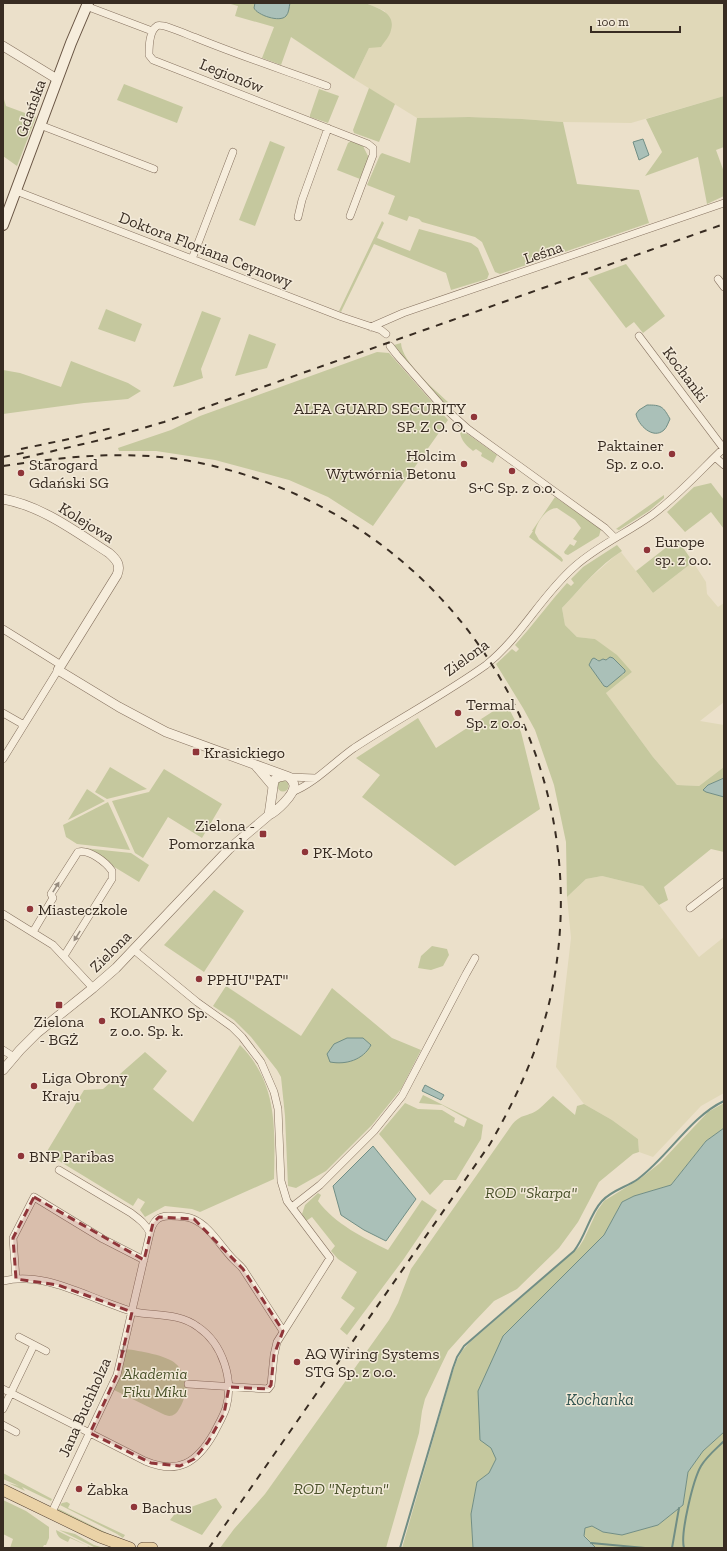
<svg xmlns="http://www.w3.org/2000/svg" width="727" height="1551" font-family="'Zilla Slab',serif">
  <style>
    .farmland { fill: #e0d8b8 }
    .green { fill: #c5c89e; fill-rule: evenodd }
    .water { fill: #aac0b8; stroke: #718e85 }
    .lines { fill: none; stroke-linecap: round; stroke-linejoin: round }
    .stream { stroke: #718e85; stroke-width: 2 }
    .minor-casing { stroke: #867260; stroke-width: 8 }
    .tertiary-casing { stroke: #867260; stroke-width: 10 }
    .secondary-casing { stroke: #685443; stroke-width: 12 }
    .primary-casing { stroke: #544133; stroke-width: 12 }
    .minor { stroke: #f6eddc; stroke-width: 7 }
    .tertiary { stroke: #f6eddc; stroke-width: 9 }
    .secondary { stroke: #f6eddc; stroke-width: 10 }
    .primary { stroke: #ead2a6; stroke-width: 11 }
    .rail { stroke: #382c22; stroke-width: 2; stroke-dasharray: 7 7; stroke-linecap: butt }
    .oneway { fill: #978c7f }
    .marked { fill: #8f3539; fill-opacity: 0.2; stroke: #8f3539; stroke-width: 3; stroke-dasharray: 8 5; stroke-linejoin: round }
    .poi-dot { fill: #8f3539; stroke: #f3ead9; stroke-width: 1.5 }
    .labels { text-anchor: middle; stroke-width: 3; stroke-linejoin: round; paint-order: stroke }
    .street-label { font-size: 16px; fill: #382c22; stroke: #f3ead9 }
    .poi-label { font-size: 16px; fill: #382c22; stroke: #f3ead9; text-anchor: start }
    .park-label { font-size: 16px; font-style: italic; fill: #4a522a; stroke: #f3ead9 }
    .water-label { font-size: 17px; font-style: italic; fill: #335652; stroke: #f3ead9 }
  </style>
  <rect width="100%" height="100%" fill="#ebe0ca"/>
  <!-- farmland -->
  <path class="farmland" d="M365,3H724V96L631,123L563,122L522,119L469,117L417,118L354,79L369,48L385,11Z
    M621,552L653,593L693,562L706,582L707,594L718,607L724,603V702L700,721L724,725V767L699,786L677,785L653,757L606,693L632,672L595,639L577,637L565,625L562,608L589,579L616,555Z
    M602,876L643,886L659,905L699,957L724,937V1093L701,1106L653,1157L639,1152L638,1139L612,1120L584,1104L556,1067L571,938L567,897L586,879Z"/>
  <!-- green -->
  <path class="green" d="M227,3H365C378,8 396,13 391,30C390,36 384,42 381,47L369,48L354,79L291,37L281,65L262,58L274,27L235,16L238,6Z
    M124,84L183,107L177,123L117,100Z
    M369,88L395,104L379,142L354,133L353,130Z
    M319,89L339,96L328,123L310,117V115Z
    M3,96L6,106L36,117L17,166L3,156Z
    M724,96V147L716,150L724,172V196L707,204L698,157L645,176L662,152L646,119Z
    M469,117L522,119L563,122L577,184L639,190L649,223L500,274L495,272L482,242L475,237L422,222L419,219L409,216L407,221L388,214L395,196L367,185L380,155L382,153L410,163L417,118Z
    M270,141L285,147L255,226L239,220Z
    M351,141L363,146L369,158L360,179L337,170L348,143Z
    M382,221L384,223L377,238L410,251L419,229L471,243L478,248L489,274L487,279L451,290L446,273L374,244L341,312L339,311Z
    M626,264L665,316L643,333L634,322L626,328L588,278Z
    M106,309L142,324L135,342L98,329Z
    M202,311L221,318L201,369L203,378L182,385L173,387Z
    M249,334L276,344L267,368L235,376Z
    M401,343C402,362 434,389 448,402L445,405L396,350L394,345Z
    M377,352L389,353L448,420L373,526L328,497L289,480L215,460L156,451H119L118,448L171,430L200,416Z
    M71,361L128,383L141,391L128,399L84,403L3,414V370L20,373L61,387Z
    M460,432H464L469,435L497,455L493,463L481,456L482,453L476,449L473,451C467,446 461,441 460,432Z
    M711,483L724,500V529L711,512L685,532L667,512L694,487Z
    M664,495V498L649,511L619,530L616,529Z
    M555,497L601,529L599,536L568,555L565,554L564,552L570,544L574,546L577,541L573,539L581,528L575,520L557,508C546,508 536,523 535,533L539,540L561,557L563,560L562,562L529,537L533,531H532Z
    M677,539L693,562L653,593L636,571Z
    M617,545L622,551C599,565 581,588 562,608L565,625L577,637L595,639L617,655L632,672L606,693L653,757L677,785L699,786L724,767V778L708,785L706,792L724,797V852L711,849L664,887L668,900L659,905L643,886L602,876L586,879L567,897L566,842L554,785L535,730L523,708L496,664L512,649L516,652L519,649L515,645C533,625 549,603 567,583L571,586L574,583L571,579L583,567ZM608,658L624,674L618,677L607,687L604,686L589,665L597,659L599,661L602,660H606Z
    M506,703L521,732L540,809L455,866L362,797L380,775L356,758L418,718L436,748Z
    M110,767L147,789L107,799L95,792Z
    M164,769L222,804L202,838L168,817L143,858L135,853L112,801L149,792Z
    M277.5 786a5.5 5.5 0 1 1 11 0a5.5 5.5 0 1 1-11 0Z
    M87,789L105,801L68,820Z
    M108,802L130,850L77,844L66,837L63,825Z
    M83,848L131,853L149,865L139,882Z
    M214,890L244,911L204,972L164,945Z
    M432,946L447,949L449,955L443,966L431,970L418,968L421,956Z
    M226,986L301,1036L332,988L392,1038L421,1050L401,1089L372,1125L326,1171L296,1188L288,1186L285,1116L281,1077L277,1070L251,1037L234,1020L213,1006Z
    M240,1045C278,1083 275,1129 274,1179L200,1212L192,1209L165,1206L145,1217L140,1210L145,1202L138,1198L133,1206L46,1153L84,1090L103,1089L145,1052L167,1071L153,1089L193,1122Z
    M423,1095L483,1125L481,1139L456,1180H444L430,1195L379,1134L405,1103L418,1109L442,1110L455,1118L454,1122L464,1127L467,1119L442,1105L419,1103Z
    M553,1096L575,1115L577,1106L584,1104L612,1120L638,1139L639,1152L633,1154L599,1182L578,1222L559,1248L517,1289L494,1301L474,1322L448,1351L425,1399L422,1411L419,1433L386,1548H220L234,1529L265,1494L389,1320L398,1303L411,1269L511,1126C522,1112 527,1118 539,1109C544,1105 548,1100 553,1096Z
    M724,1103V1128L706,1141L671,1185L634,1196L622,1202L604,1235L503,1336L491,1448L496,1459L489,1473L477,1482L471,1514L473,1548H402L451,1377L457,1360L462,1351L469,1343L579,1247L584,1239L597,1211L604,1201L641,1178L660,1163L708,1112Z
    M318,1193L321,1195L318,1201C335,1224 364,1238 388,1250L422,1200L437,1210L403,1260L347,1335L340,1329L355,1308L341,1298L357,1272L338,1259L331,1251L335,1246L312,1217L306,1221L302,1214L305,1205Z
    M126,1349C139,1351 167,1355 176,1364C181,1368 186,1380 187,1386C187,1393 180,1411 175,1414C171,1417 167,1416 163,1414L114,1390L121,1372Z
    M724,1432V1548H596L584,1535L585,1528L592,1526L603,1532L622,1535L658,1525L683,1505L688,1472L703,1451Z
    M3,1473L52,1499L51,1501L22,1487L25,1491L8,1483L19,1486L3,1479Z
    M216,1498L222,1507L202,1535L170,1520L181,1506L191,1507Z
    M3,1500L26,1511L49,1527V1538L46,1545H44L43,1547L45,1548H10L13,1539L3,1534Z
    M67,1502L70,1504L68,1508L125,1535L123,1538L117,1534L60,1505L62,1503Z
    M57,1508L115,1537L122,1542L107,1534L106,1535L85,1524L83,1522V1523L60,1512Z
    M56,1530L92,1548H87L88,1546L70,1538L68,1542C62,1539 57,1538 56,1530Z
    M59,1530L75,1534L94,1545L104,1548H96Z"/>
  <!-- water -->
  <path class="water" d="M255,3H290C289,7 289,13 286,16C280,23 257,15 254,8Z
    M643,139L649,155L639,160L633,142Z
    M647,405C661,405 663,406 670,419C668,423 667,427 664,430C653,440 638,425 636,414L639,410Z
    M610,657L613,658L625,670V672L607,687L604,686L589,665L592,659L594,658L599,661L603,659L606,660Z
    M724,778V797L706,792L703,790L708,785Z
    M347,1038H363L371,1045C363,1060 346,1065 330,1062L327,1054L334,1044Z
    M425,1085L444,1095L441,1100L422,1091Z
    M724,1128V1432L703,1451L688,1472L683,1505L658,1525L622,1535L603,1532L592,1526L585,1528L584,1536L596,1548H473L471,1514L477,1482L489,1473L496,1459L491,1448L480,1440L478,1391L503,1336L604,1235L622,1202L634,1196L671,1185L706,1141Z
    M373,1146L416,1199L386,1241L364,1230L341,1215L333,1186Z"/>
  <g class="lines">
    <!-- stream -->
    <path class="stream" d="M591,1543L645,1548
      M400,1548L453,1368L457,1357L464,1346L574,1251C586,1236 589,1215 602,1201C612,1190 627,1187 638,1179C669,1156 690,1117 724,1101
      M672,1548L679,1508
      M684,1548C680,1534 693,1480 701,1466C707,1456 716,1449 724,1441"/>
    <defs>
      <path id="minor" d="M86,6L152,31
        M327,86C283,70 238,55 194,37C188,35 162,23 157,26C149,31 149,47 149,55L153,60L368,144L373,148V155L350,216
        M40,125L154,169
        M16,191L342,317L381,330L386,334
        M298,217L302,200L328,128
        M192,259L233,152
        M718,279L724,287
        M371,327L403,313L724,203
        M639,336L724,449
        M390,346L397,355L440,404L468,429L605,528L615,538
        M715,457L724,465
        M3,629L61,665
        M3,713L24,725
        M3,759L58,670
        M289,777L315,778
        M292,792C314,784 334,762 354,748C398,719 444,695 486,665C521,637 541,596 574,567C597,546 627,533 652,515C678,496 701,470 724,448
        M690,908L724,882
        M3,914L53,945L93,988
        M33,932L53,898L51,894L78,852C89,849 106,862 112,871V879L64,956
        M134,950L197,1002L232,1027L242,1037L261,1062L274,1092L278,1109L281,1181L287,1201L330,1258L277,1342L274,1355L271,1385L268,1389L188,1384
        M3,1050L14,1057
        M59,1170L131,1213C139,1219 146,1224 150,1233
        M292,1207L320,1185L374,1131L402,1096L466,974L475,958
        M16,1279L13,1238L34,1197L103,1239L144,1260
        M3,1281C39,1272 75,1291 108,1303C117,1306 125,1310 134,1312C156,1316 179,1313 198,1327C223,1344 234,1380 226,1408C223,1417 218,1425 214,1433C197,1463 178,1475 145,1461L3,1389
        M19,1337L46,1351
        M3,1409L34,1345
        M3,1425L16,1432
        M51,1514L117,1375L150,1233C153,1221 158,1215 171,1216C178,1216 186,1216 193,1219C210,1226 221,1247 234,1260C237,1263 240,1265 243,1269L283,1331"/>
      <path id="tertiary" d="M3,46L57,79
        M3,499C42,506 76,532 109,553C117,560 121,565 117,575L58,670L119,707L166,732L289,777C292,780 294,782 294,786C294,795 277,811 269,815L229,849L116,968L93,988L37,1033L20,1050L3,1070
        M256,766L273,786
        M269,815L274,780L279,777L284,776"/>
      <path id="secondary" d="M3,225L71,43L88,3"/>
      <path id="primary" d="M3,1490L100,1537L130,1548
        M143,1548H152"/>
    </defs>
    <!-- minor casing -->
    <use href="#minor" class="minor-casing"/>
    <!-- tertiary casing -->
    <use href="#tertiary" class="tertiary-casing"/>
    <!-- secondary casing -->
    <use href="#secondary" class="secondary-casing"/>
    <!-- primary casing -->
    <use href="#primary" class="primary-casing"/>
    <!-- minor -->
    <use href="#minor" class="minor"/>
    <!-- tertiary -->
    <use href="#tertiary" class="tertiary"/>
    <!-- secondary -->
    <use href="#secondary" class="secondary"/>
    <!-- primary -->
    <use href="#primary" class="primary"/>
    <!-- rail -->
    <path class="rail" d="M21,449L69,439L112,428
      M3,457L28,452
      M23,458L109,438L164,422L724,224
      M3,466C71,456 132,449 200,463C444,514 603,750 551,995C539,1049 517,1097 490,1144L209,1548"/>
  </g>
  <!-- one-way arrows -->
  <defs><path id="oneway-solid" d="M-6-.8H1V-3.2L6.5 0L1 3.2V.8H-6Z"/></defs>
  <g class="oneway">
    <use href="#oneway-solid" transform="translate(56 887) rotate(-58)"/>
    <use href="#oneway-solid" transform="translate(77 936) rotate(122)"/>
    <use href="#oneway-solid" transform="translate(123 1349) rotate(103)"/>
  </g>
  <!-- marked area -->
  <path class="marked" d="M34,1197L144,1260L153,1223L159,1217L194,1219L243,1269L283,1331L274,1355L271,1385L268,1389L229,1387L224,1414L208,1442L194,1459L180,1466L151,1463L90,1433L117,1375L132,1312L58,1285L16,1279L13,1238Z"/>
  <!-- markers -->
  <g class="poi-dot">
    <circle cx="474" cy="417" r="4"/>
    <circle cx="672" cy="454" r="4"/>
    <circle cx="464" cy="464" r="4"/>
    <circle cx="512" cy="471" r="4"/>
    <circle cx="21" cy="473" r="4"/>
    <circle cx="647" cy="550" r="4"/>
    <circle cx="458" cy="713" r="4"/>
    <rect x="192" y="748" width="8" height="8" rx="2"/>
    <rect x="259" y="830" width="8" height="8" rx="2"/>
    <circle cx="305" cy="852" r="4"/>
    <circle cx="30" cy="909" r="4"/>
    <circle cx="199" cy="979" r="4"/>
    <rect x="55" y="1001" width="8" height="8" rx="2"/>
    <circle cx="102" cy="1021" r="4"/>
    <circle cx="34" cy="1086" r="4"/>
    <circle cx="21" cy="1156" r="4"/>
    <circle cx="297" cy="1362" r="4"/>
    <circle cx="79" cy="1489" r="4"/>
    <circle cx="134" cy="1507" r="4"/>
  </g>
  <g class="labels">
    <!-- street labels -->
    <g class="street-label">
      <text transform="translate(232 75) rotate(22)" y="6">Legionów</text>
      <text transform="translate(30 108) rotate(-70)" y="6">Gdańska</text>
      <text transform="translate(206 249) rotate(21)" y="6">Doktora Floriana Ceynowy</text>
      <text transform="translate(543 252) rotate(-19)" y="6">Leśna</text>
      <text transform="translate(686 374) rotate(53)" y="6">Kochanki</text>
      <text transform="translate(87 522) rotate(32)" y="6">Kolejowa</text>
      <text transform="translate(466 657) rotate(-36)" y="6">Zielona</text>
      <text transform="translate(110 951) rotate(-45)" y="6">Zielona</text>
      <text transform="translate(84 1407) rotate(-66)" y="6">Jana Buchholza</text>
    </g>
    <!-- poi labels -->
    <g class="poi-label">
      <text x="466" y="414" text-anchor="end">ALFA GUARD SECURITY<tspan x="466" dy="18">SP. Z O. O.</tspan></text>
      <text x="664" y="451" text-anchor="end">Paktainer<tspan x="664" dy="18">Sp. z o.o.</tspan></text>
      <text x="456" y="461" text-anchor="end">Holcim<tspan x="456" dy="18">Wytwórnia Betonu</tspan></text>
      <text x="29" y="470">Starogard<tspan x="29" dy="18">Gdański SG</tspan></text>
      <text x="512" y="493" text-anchor="middle">S+C Sp. z o.o.</text>
      <text x="655" y="547">Europe<tspan x="655" dy="18">sp. z o.o.</tspan></text>
      <text x="466" y="710">Termal<tspan x="466" dy="18">Sp. z o.o.</tspan></text>
      <text x="204" y="758">Krasickiego</text>
      <text x="255" y="831" text-anchor="end">Zielona -<tspan x="255" dy="18">Pomorzanka</tspan></text>
      <text x="313" y="858">PK-Moto</text>
      <text x="38" y="915">Miasteczkole</text>
      <text x="207" y="985">PPHU"PAT"</text>
      <text x="110" y="1018">KOLANKO Sp.<tspan x="110" dy="18">z o.o. Sp. k.</tspan></text>
      <text x="59" y="1027" text-anchor="middle">Zielona<tspan x="59" dy="18">- BGŻ</tspan></text>
      <text x="42" y="1083">Liga Obrony<tspan x="42" dy="18">Kraju</tspan></text>
      <text x="29" y="1162">BNP Paribas</text>
      <text x="305" y="1359">AQ Wiring Systems<tspan x="305" dy="18">STG Sp. z o.o.</tspan></text>
      <text x="87" y="1495">Żabka</text>
      <text x="142" y="1513">Bachus</text>
    </g>
    <!-- park labels -->
    <g class="park-label">
      <text x="531" y="1198">ROD "Skarpa"</text>
      <text x="155" y="1379">Akademia<tspan x="155" dy="18">Fiku Miku</tspan></text>
      <text x="341" y="1494">ROD "Neptun"</text>
    </g>
    <!-- water labels -->
    <g class="water-label">
      <text x="600" y="1405">Kochanka</text>
    </g>
  </g>
  <!-- border -->
  <rect width="727" height="1551" fill="none" stroke="#382c22" stroke-width="8"/>
  <!-- scale -->
  <path d="M591 26v6h89v-6" fill="none" stroke="#382c22" stroke-width="2"/>
  <text x="597" y="26" font-size="12" fill="#382c22" stroke="#f3ead9" stroke-width="3" paint-order="stroke">100 m</text>
</svg>
